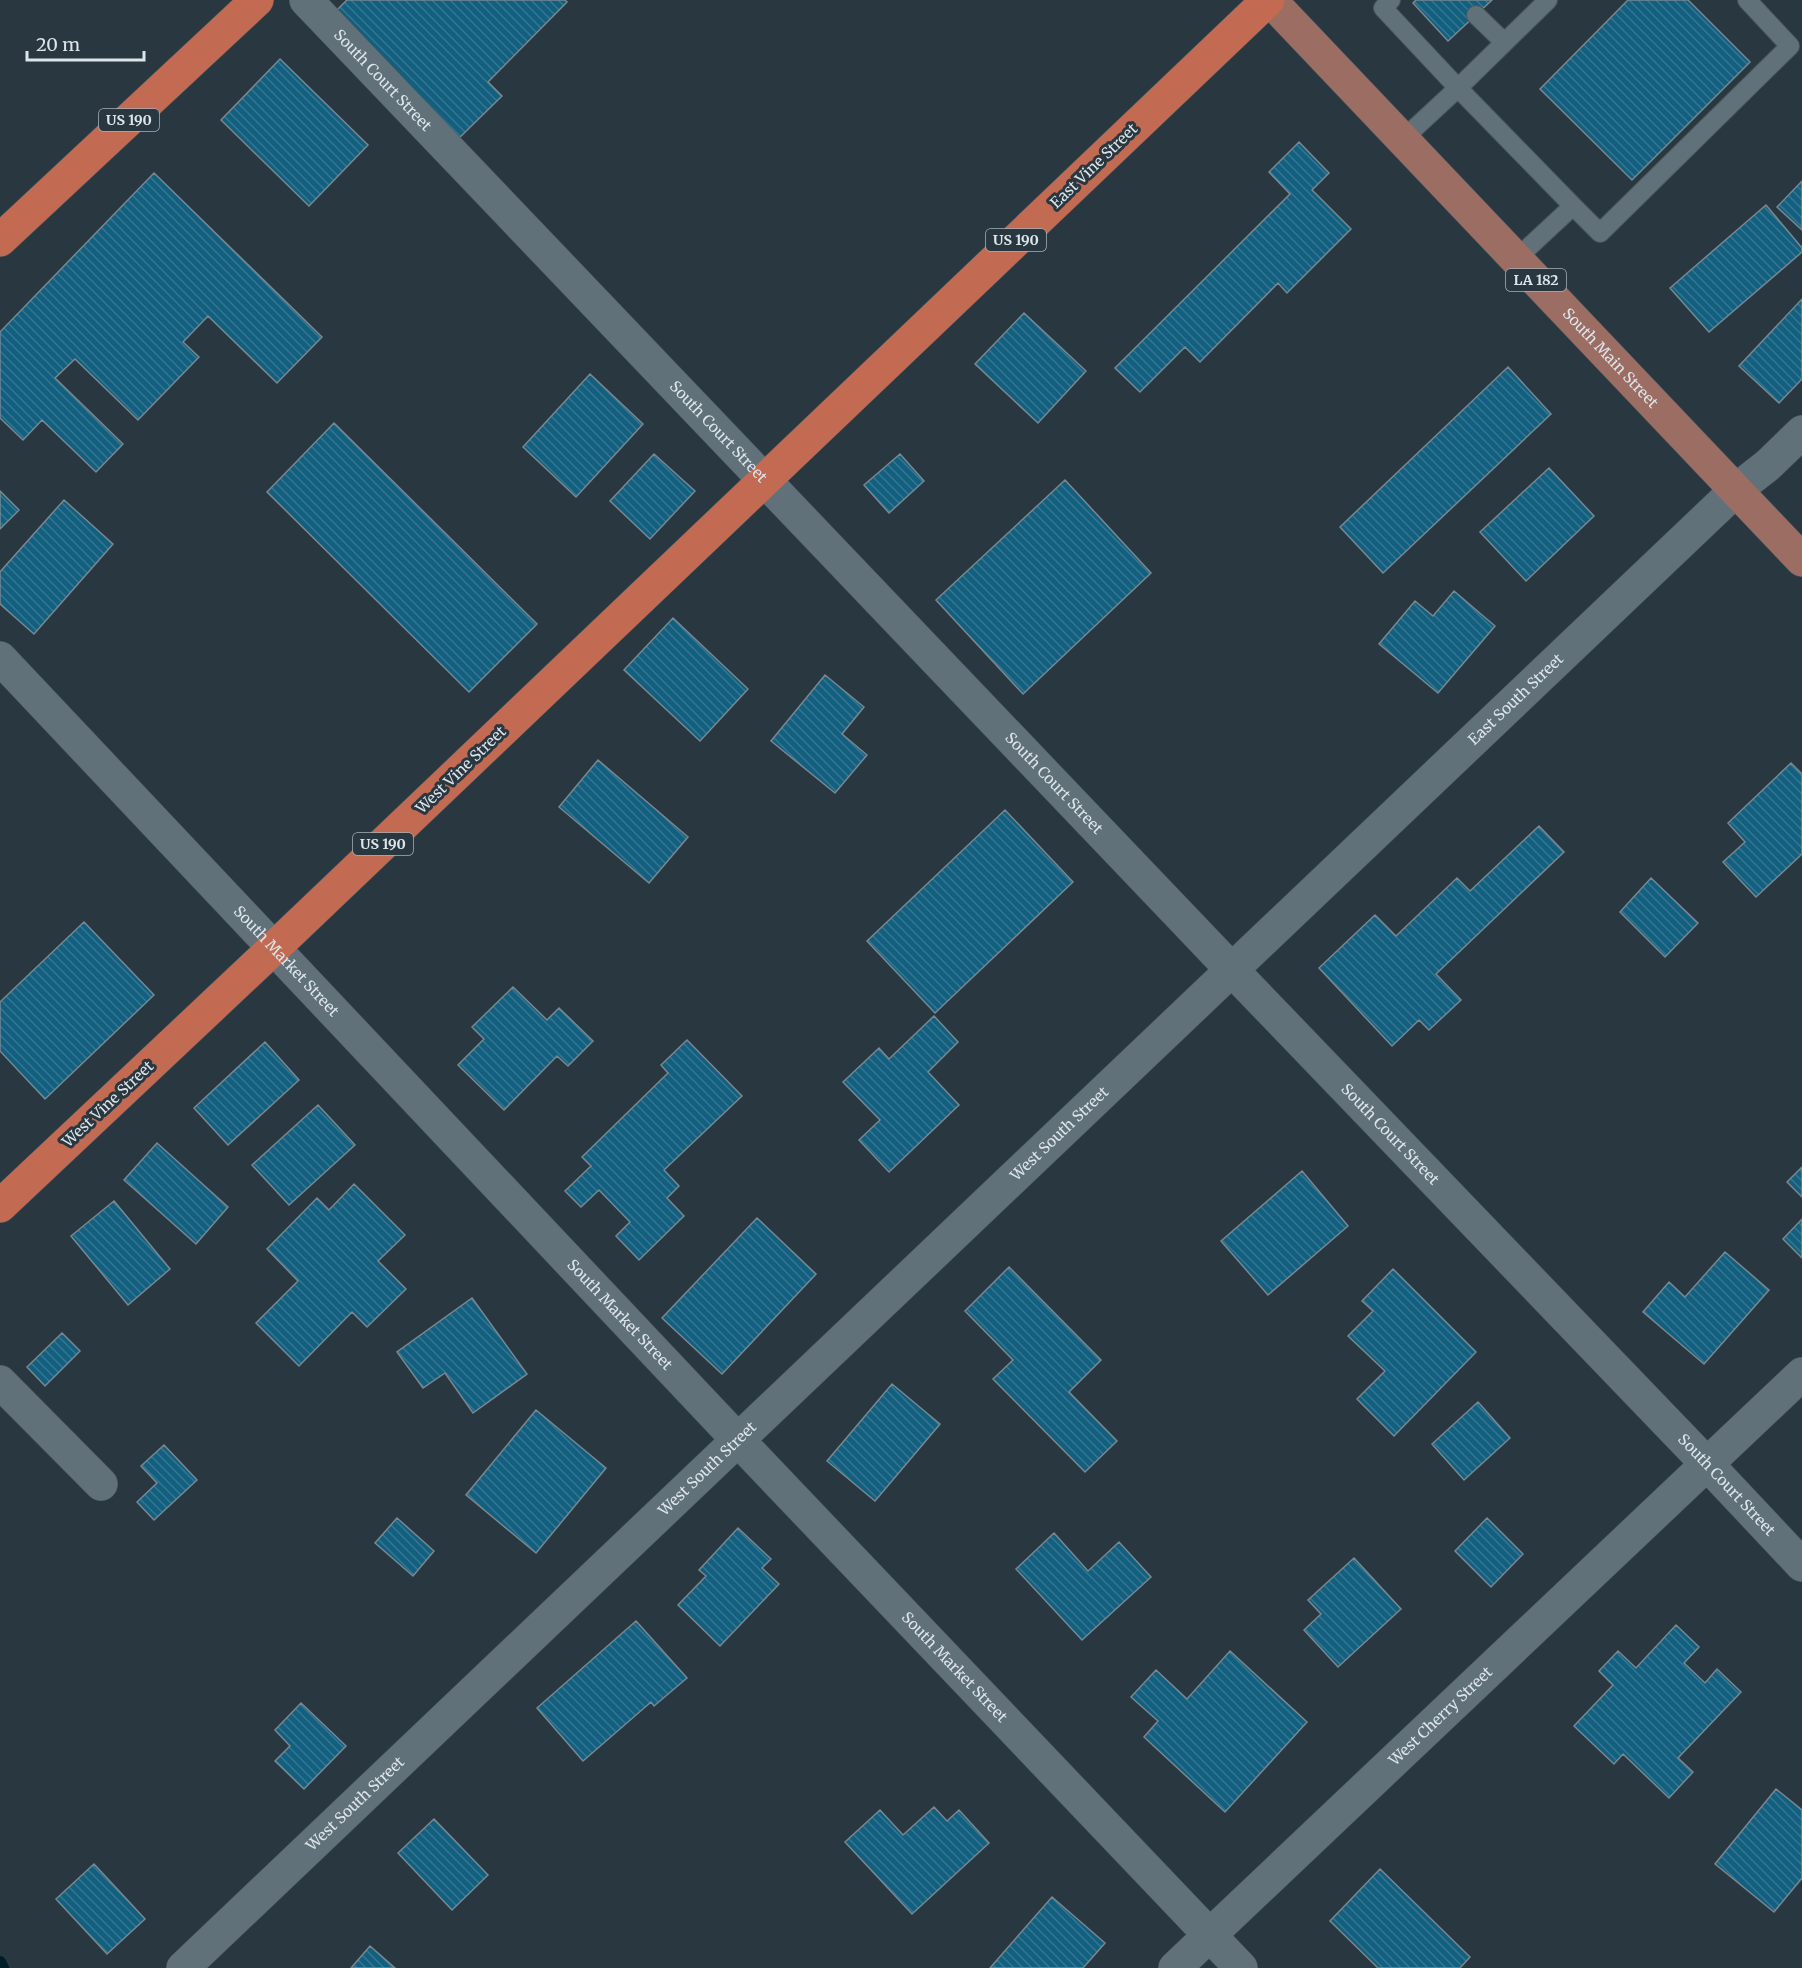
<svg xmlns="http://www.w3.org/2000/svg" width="1802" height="1968" font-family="Merriweather,serif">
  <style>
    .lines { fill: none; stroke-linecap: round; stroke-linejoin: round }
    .stream { stroke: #001d2a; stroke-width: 12 }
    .building { fill: url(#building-back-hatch); stroke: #788891; stroke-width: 1.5 }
    .lane-casing { stroke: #4a565d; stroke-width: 20 }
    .street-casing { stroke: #4a565d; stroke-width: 34 }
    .primary-casing { stroke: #4a565d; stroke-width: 34 }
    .highway-casing { stroke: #4a565d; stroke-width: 34 }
    .lane { stroke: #61717a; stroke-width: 18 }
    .street { stroke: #61717a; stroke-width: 33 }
    .primary { stroke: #9c6d62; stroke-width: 33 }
    .highway { stroke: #c36b52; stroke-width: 33 }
    .labels { text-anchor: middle; stroke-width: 6; stroke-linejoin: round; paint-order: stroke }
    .shield { fill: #293840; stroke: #a6b1b7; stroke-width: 1.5 }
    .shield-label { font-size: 14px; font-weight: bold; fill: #dce5ea }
    .street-label { font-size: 15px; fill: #dce5ea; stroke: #293840 }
  </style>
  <defs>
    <pattern id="building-back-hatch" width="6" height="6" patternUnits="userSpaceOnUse" patternTransform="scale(1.5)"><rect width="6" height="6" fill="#135f7f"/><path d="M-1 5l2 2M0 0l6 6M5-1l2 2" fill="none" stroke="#357691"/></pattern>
  </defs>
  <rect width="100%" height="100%" fill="#293840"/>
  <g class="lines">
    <!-- stream -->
    <path class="stream" d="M0,1962L3,1968"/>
  </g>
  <!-- building -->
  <path class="building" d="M347,0H565L567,2L488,82L502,96L455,142L329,18Z
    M1416,0H1492L1448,41L1413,3Z
    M1628,0H1688L1750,62L1632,180L1540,89Z
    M280,59L368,145L309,206L221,120Z
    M1299,142L1329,173L1312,190L1351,229L1287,293L1278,283L1200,362L1185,347L1140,392L1115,368L1290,194L1269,172Z
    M154,173L322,337L277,383L208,316L183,342L199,357L138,420L75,359L55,378L123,444L96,472L42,420L23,440L0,418V332Z
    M1802,181V230L1777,207Z
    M1766,205L1802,248V252L1709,332L1670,288Z
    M1802,299V379L1779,403L1739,366Z
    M1024,313L1086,371L1038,423L975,364Z
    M1508,367L1551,414L1383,573L1340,527Z
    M590,374L643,424L576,497L523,447Z
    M334,423L537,624L469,692L267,492Z
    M654,454L695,491L650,539L610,501Z
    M900,454L924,481L889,513L864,485Z
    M1549,468L1594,516L1526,581L1480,532Z
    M1065,480L1151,573L1023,694L936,600Z
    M0,491L19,510L0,529Z
    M64,500L113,544L34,634L0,604V572Z
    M1454,591L1495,626L1438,693L1379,644L1415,601L1433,616Z
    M673,618L748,689L700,741L624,670Z
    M825,675L864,707L842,734L867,755L835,793L771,741Z
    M598,760L688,837L649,883L559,807Z
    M1791,763L1802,774V854L1756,897L1723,862L1745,842L1728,823Z
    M1005,810L1073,882L935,1013L867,941Z
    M1539,826L1564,852L1436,974L1461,1000L1429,1030L1419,1020L1392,1046L1319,968L1375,915L1396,936L1457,878L1470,891Z
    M1651,878L1698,923L1665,957L1620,912Z
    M84,922L154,995L45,1099L0,1051V1002Z
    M513,987L547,1020L559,1008L593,1041L568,1066L557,1056L504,1110L458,1065L484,1039L472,1027Z
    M934,1016L958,1042L928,1072L959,1105L889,1172L859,1140L880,1120L843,1082L879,1048L889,1059Z
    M687,1040L742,1096L664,1170L679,1186L667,1198L684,1216L639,1260L616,1236L630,1222L599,1190L581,1207L565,1191L591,1166L582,1157L668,1073L661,1065Z
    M265,1042L299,1080L228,1145L194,1108Z
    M318,1105L355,1145L289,1205L252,1165Z
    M157,1143L228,1207L196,1244L124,1180Z
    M1802,1167V1197L1787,1182Z
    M1302,1171L1348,1226L1268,1295L1221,1241Z
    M354,1184L405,1235L378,1261L406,1289L367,1327L352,1312L299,1366L256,1323L298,1281L267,1249L317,1198L329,1210Z
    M114,1201L170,1269L128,1305L71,1236Z
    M757,1218L816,1274L722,1374L662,1318Z
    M1802,1219V1258L1783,1239Z
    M1725,1252L1769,1290L1704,1364L1643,1312L1669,1282L1685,1297Z
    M1009,1267L1101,1360L1069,1392L1117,1441L1085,1472L993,1379L1013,1360L965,1311Z
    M1393,1269L1476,1352L1394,1436L1357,1399L1385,1371L1348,1336L1373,1311L1362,1301Z
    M472,1298L527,1374L473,1413L445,1373L423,1388L397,1352Z
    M62,1333L80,1351L45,1386L27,1367Z
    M892,1384L940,1424L875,1501L827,1461Z
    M1478,1402L1510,1438L1464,1480L1432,1444Z
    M536,1410L606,1468L536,1553L466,1495Z
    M164,1445L197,1480L154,1520L137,1502L157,1483L141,1466Z
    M397,1518L434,1551L413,1576L375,1543Z
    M1487,1518L1523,1554L1491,1587L1455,1551Z
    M738,1528L771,1559L762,1568L779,1584L720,1646L678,1605L706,1576L699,1570Z
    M1054,1533L1088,1571L1119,1542L1151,1577L1082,1640L1016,1569Z
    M1354,1558L1401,1609L1338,1667L1304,1630L1321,1614L1308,1600Z
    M636,1621L687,1678L654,1706L651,1702L583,1761L537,1708Z
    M1676,1625L1699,1647L1684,1663L1705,1683L1717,1669L1741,1692L1678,1758L1693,1772L1669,1798L1623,1754L1614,1764L1574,1726L1613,1685L1599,1671L1618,1651L1636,1668Z
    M1230,1651L1307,1722L1225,1812L1144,1737L1158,1721L1131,1697L1156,1670L1187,1699Z
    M301,1703L346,1746L304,1789L275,1761L290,1746L275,1730Z
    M1776,1789L1802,1810V1878L1774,1912L1715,1864Z
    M934,1807L947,1821L959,1810L989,1843L912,1914L845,1842L880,1810L903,1835Z
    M434,1819L488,1875L452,1910L398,1853Z
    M94,1864L145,1919L107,1954L56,1899Z
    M1380,1869L1470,1957L1460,1968H1378L1330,1921Z
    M1052,1897L1105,1943L1083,1968H990Z
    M370,1946L395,1968H351Z"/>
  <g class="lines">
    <defs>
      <path id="lane" d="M1391,0L1383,8L1458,88L1548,0
        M1476,15L1504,42
        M1403,139L1458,88L1573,206L1516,259
        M1573,206L1600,233L1790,46L1747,0"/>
      <g id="street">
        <path id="s1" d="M306,0L1233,971L1707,1464L1802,1565"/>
        <path id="s2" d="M0,658L737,1439L1241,1968"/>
        <path d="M0,1382L101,1484"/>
        <path id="s3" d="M183,1968L1736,490L1768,465L1802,432"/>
        <path id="s4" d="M1175,1968L1802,1374"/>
      </g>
      <g id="primary">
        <path id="s5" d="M1270,0L1802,560"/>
      </g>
      <path id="highway" d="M0,240L257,0
        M0,1206L274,948L1268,0"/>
    </defs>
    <!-- lane casing -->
    <use href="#lane" class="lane-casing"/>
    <!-- street casing -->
    <use href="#street" class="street-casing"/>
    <!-- primary casing -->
    <use href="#primary" class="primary-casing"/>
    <!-- highway casing -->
    <use href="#highway" class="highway-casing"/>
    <!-- lane -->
    <use href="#lane" class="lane"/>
    <!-- street -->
    <use href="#street" class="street"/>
    <!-- primary -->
    <use href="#primary" class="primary"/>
    <!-- highway -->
    <use href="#highway" class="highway"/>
  </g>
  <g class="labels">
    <!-- shield labels -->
    <g class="shield">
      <rect x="99" y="109" width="60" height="22" rx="4.5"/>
      <rect x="986" y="229" width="60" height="22" rx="4.5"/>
      <rect x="1506" y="269" width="60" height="22" rx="4.5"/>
      <rect x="353" y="833" width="60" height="22" rx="4.5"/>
    </g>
    <g class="shield-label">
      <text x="129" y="125">US 190</text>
      <text x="1016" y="245">US 190</text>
      <text x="1536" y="285">LA 182</text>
      <text x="383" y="849">US 190</text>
    </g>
    <!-- street labels -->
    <g class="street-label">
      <text dy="5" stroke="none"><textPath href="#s1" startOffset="111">South Court Street</textPath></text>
      <text transform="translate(1094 166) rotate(-44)" y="5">East Vine Street</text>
      <text dy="5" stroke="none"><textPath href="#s5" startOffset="494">South Main Street</textPath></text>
      <text dy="5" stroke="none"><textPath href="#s1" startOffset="597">South Court Street</textPath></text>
      <text dy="5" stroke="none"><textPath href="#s3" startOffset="1840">East South Street</textPath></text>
      <text transform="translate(461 770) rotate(-44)" y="5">West Vine Street</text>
      <text dy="5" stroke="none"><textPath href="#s1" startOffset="1083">South Court Street</textPath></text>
      <text dy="5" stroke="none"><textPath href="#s2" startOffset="417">South Market Street</textPath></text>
      <text transform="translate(108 1104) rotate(-43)" y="5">West Vine Street</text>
      <text dy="5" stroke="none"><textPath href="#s3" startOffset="1210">West South Street</textPath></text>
      <text dy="5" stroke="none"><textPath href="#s1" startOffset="1569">South Court Street</textPath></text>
      <text dy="5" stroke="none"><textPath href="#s2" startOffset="903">South Market Street</textPath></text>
      <text dy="5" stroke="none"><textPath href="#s3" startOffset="724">West South Street</textPath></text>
      <text dy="5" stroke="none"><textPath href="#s1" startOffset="2055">South Court Street</textPath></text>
      <text dy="5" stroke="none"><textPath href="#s2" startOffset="1389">South Market Street</textPath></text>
      <text dy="5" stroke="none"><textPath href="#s4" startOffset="366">West Cherry Street</textPath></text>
      <text dy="5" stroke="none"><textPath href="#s3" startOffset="238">West South Street</textPath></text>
    </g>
  </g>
  <!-- scale -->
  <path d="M27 51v9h117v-9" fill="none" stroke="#dce5ea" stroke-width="3"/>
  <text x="36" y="51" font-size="18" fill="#dce5ea" stroke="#293840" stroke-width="4.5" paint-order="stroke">20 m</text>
</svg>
